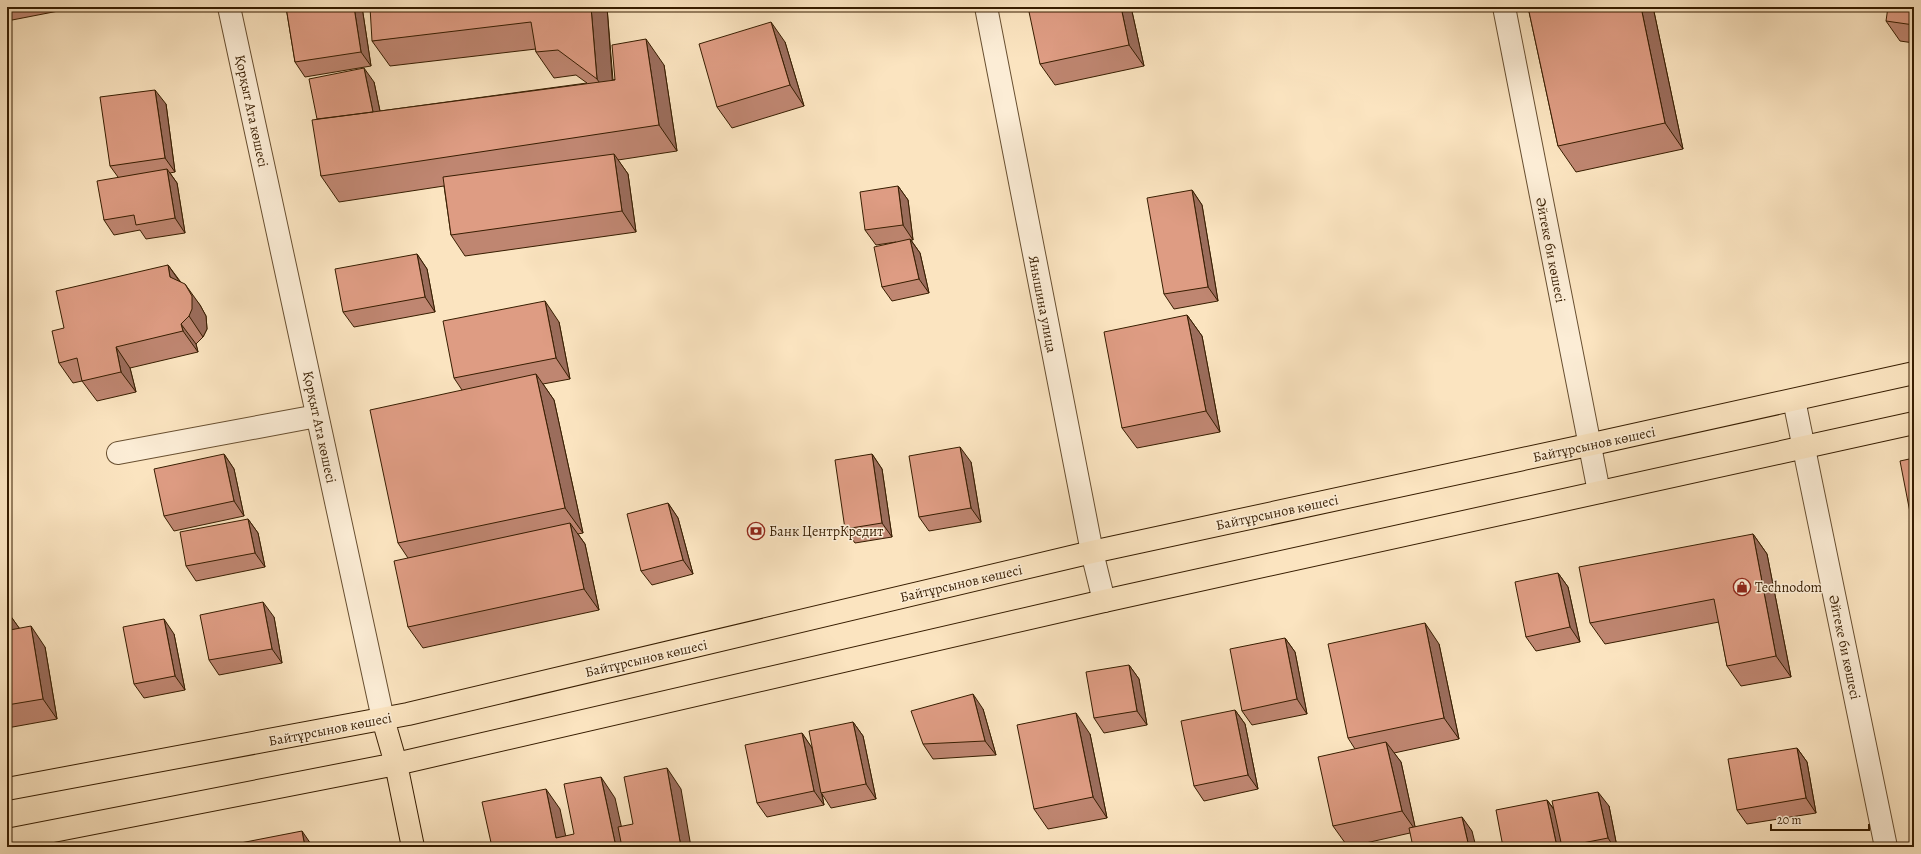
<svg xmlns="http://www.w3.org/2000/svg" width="1921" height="854" font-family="Alegreya,serif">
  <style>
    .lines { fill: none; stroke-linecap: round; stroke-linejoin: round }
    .minor-casing { stroke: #684f30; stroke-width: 24 }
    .major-casing { stroke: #371d00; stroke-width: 24 }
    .minor { stroke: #fcedd6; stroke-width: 22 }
    .major { stroke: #fbe4c0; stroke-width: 22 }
    .wall { fill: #bf8671; stroke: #371d00 }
    .shaded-wall { fill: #9b6d5c; stroke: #371d00 }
    .building { fill: #de9c83; stroke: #371d00 }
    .labels { text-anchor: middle; stroke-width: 3; stroke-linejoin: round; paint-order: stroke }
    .street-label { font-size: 14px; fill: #371d00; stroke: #fcedd6 }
    .poi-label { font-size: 14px; fill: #371d00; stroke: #fcedd6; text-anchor: start }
  </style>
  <rect width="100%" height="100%" fill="#fbe4c0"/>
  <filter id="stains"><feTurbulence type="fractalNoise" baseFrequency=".005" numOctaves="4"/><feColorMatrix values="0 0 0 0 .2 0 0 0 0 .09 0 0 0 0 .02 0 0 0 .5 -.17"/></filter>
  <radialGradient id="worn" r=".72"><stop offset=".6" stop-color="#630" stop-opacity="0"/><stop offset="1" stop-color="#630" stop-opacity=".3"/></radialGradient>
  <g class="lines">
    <defs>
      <path id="minor" d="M229,7L383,719
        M986,7L1092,552L1104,601
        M1504,7L1599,492
        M1794,400L1886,847
        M118,453L317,416"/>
      <path id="major" d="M383,719L396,764L413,847
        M7,789L408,714L1092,552L1588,445L1914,373
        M7,840L396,764L1104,601L1914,423"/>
    </defs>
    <!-- minor casing -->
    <use href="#minor" class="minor-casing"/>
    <!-- major casing -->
    <use href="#major" class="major-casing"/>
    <!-- minor -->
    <use href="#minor" class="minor"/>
    <!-- major -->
    <use href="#major" class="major"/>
  </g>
  <!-- wall -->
  <path class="wall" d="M7,7H79L7,21Z
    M286,7H362L371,66L305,77L295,62Z
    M607,7L613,80L664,65L677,151L618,160L628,174L636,232L465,256L451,235L444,186L339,202L321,176L317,119L374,82L380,111L587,83L576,75L554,78L536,52V49L390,66L372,41Z
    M1131,7L1144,66L1055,85L1040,64Z
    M1528,7H1653L1683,149L1576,172L1558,146Z
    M1914,7V43L1900,41L1886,21Z
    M785,42L804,106L732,128L717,107Z
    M166,104L175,172L170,173L177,183L185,233L146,239L140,230L114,235L104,220L118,177L110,166Z
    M898,186L908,200L913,240H911L920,253L929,293L892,301L882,287L896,242L876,245L865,230Z
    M1192,190L1202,205L1218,301L1174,309L1164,294Z
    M417,254L427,269L435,312L354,327L343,312Z
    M168,265L180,281L200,305L206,316L207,329L203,337L196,344L198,352L130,368L136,392L97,401L82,381L73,383L59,363L64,328Z
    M1187,315L1202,336L1220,432L1137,448L1122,428Z
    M559,322L570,379L543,384L554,400L583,533L578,534L585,544L599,610L423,648L408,627V558L398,543L462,390L454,378Z
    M224,454L234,469L244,516L174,531L164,516Z
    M872,454L882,469L892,537L855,543L845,529Z
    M971,462L981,522L929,531L919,517Z
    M668,503L678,518L693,574L652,585L641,571Z
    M248,519L258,533L265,567L196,581L186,566Z
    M1753,534L1767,554L1791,677L1741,686L1727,666L1719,622L1605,644L1590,623Z
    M7,552L11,570L7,571Z
    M1558,573L1568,587L1580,642L1536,651L1526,637Z
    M7,611L19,628L45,647L57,719L7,728Z
    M274,617L282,663L219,675L209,660Z
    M174,634L185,690L144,698L134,684Z
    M1285,638L1295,652L1307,714L1252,725L1242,711Z
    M1439,644L1459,739L1394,753L1401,762L1415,827L1472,831L1410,833L1348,847L1333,826L1355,749L1348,738Z
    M1129,665L1139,679L1147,725L1104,733L1094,718Z
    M983,709L996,755L933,759L923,744Z
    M1235,710L1245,724L1258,789L1204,801L1194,786Z
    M853,722L863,736L876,799L831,808L822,794L824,805L767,817L757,803L802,733L812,748Z
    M1090,734L1107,818L1048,829L1034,809Z
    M1797,748L1807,762L1816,813L1747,824L1737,810Z
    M1547,800L1554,809L1609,806L1617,847H1503Z"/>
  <!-- shaded-wall -->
  <path class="shaded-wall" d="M354,7H362L371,66L361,52Z
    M591,7H607L614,104L597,79Z
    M1121,7H1131L1144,66L1129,45Z
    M1641,7H1653L1683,149L1665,123Z
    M771,22L785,42L804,106L790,85Z
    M646,39L664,65L677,151L659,125Z
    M364,68L374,82L384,131L374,117Z
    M155,90L166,104L175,172L165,158Z
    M614,154L628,174L636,232L622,211Z
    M167,169L177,183L185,233L175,218Z
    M898,186L908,200L913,240L903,225Z
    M1192,190L1202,205L1218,301L1208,287Z
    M910,239L920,253L929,293L919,279Z
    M417,254L427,269L435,312L425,297Z
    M168,265L182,285L170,277Z
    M185,284L200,305L206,316L207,329L203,337L189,316Z
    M545,301L559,322L570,379L556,358Z
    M1187,315L1202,336L1220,432L1206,411Z
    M181,324L196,344L198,352L183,331Z
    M116,347L130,368L136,392L121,372Z
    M536,374L554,400L583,533L565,508Z
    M960,447L971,462L981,522L971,508Z
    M224,454L234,469L244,516L234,501Z
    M872,454L882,469L892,537L882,523Z
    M668,503L678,518L693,574L683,560Z
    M248,519L258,533L265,567L255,553Z
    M570,523L585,544L599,610L584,589Z
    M1753,534L1767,554L1791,677L1776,656Z
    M7,552L11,570L7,565Z
    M1558,573L1568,587L1580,642L1570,627Z
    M263,602L274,617L282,663L272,649Z
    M7,611L22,632L10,630Z
    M164,619L174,634L185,690L175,676Z
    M1425,623L1439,644L1459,739L1444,718Z
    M31,626L45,647L57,719L43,699Z
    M1285,638L1295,652L1307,714L1297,699Z
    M1129,665L1139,679L1147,725L1137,711Z
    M973,694L983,709L996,755L985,741Z
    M1235,710L1245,724L1258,789L1248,775Z
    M1076,713L1090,734L1107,818L1093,797Z
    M853,722L863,736L876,799L866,784Z
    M802,733L812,748L824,805L814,791Z
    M1386,742L1401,762L1416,831L1402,811Z
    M1797,748L1807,762L1816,813L1806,798Z
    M667,768L681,789L691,847H681Z
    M601,777L615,798L626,847H616Z
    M546,789L560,809L568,847L556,838Z
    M1598,792L1609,806L1617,847H1614L1608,838Z
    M1547,800L1557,814L1564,847H1557Z
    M1462,817L1472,831L1476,847H1469Z
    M302,831L313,847H305Z"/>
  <!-- building -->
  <path class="building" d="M286,7H354L361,52L295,62Z
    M370,7H591L597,79L558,50L536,52L531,22L372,41Z
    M1028,7H1121L1129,45L1040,64Z
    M1528,7H1641L1665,123L1558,146Z
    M1888,7H1914V25L1886,21Z
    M771,22L790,85L717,107L699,44Z
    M646,39L659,125L321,176L312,120L615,80L612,45Z
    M364,68L373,112L317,119L309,79Z
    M155,90L165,158L110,166L100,97Z
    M614,154L622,211L451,235L443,177Z
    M167,169L175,218L136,225L134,215L104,220L97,181Z
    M898,186L903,225L865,230L860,192Z
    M1192,190L1208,287L1164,294L1147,198Z
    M910,239L919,279L882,287L874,247Z
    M417,254L425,297L343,312L335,269Z
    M168,265L170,277L185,284L192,296V309L189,316L181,324L183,331L116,347L121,372L82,381L77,358L59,363L52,331L64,328L56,291Z
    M545,301L556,358L454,378L443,321Z
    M1187,315L1206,411L1122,428L1104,332Z
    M536,374L565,508L398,543L370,410Z
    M960,447L971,508L919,517L909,456Z
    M224,454L234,501L164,516L154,469Z
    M872,454L882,523L845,529L835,460Z
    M1914,458V533L1900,461Z
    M668,503L683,560L641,571L627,514Z
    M248,519L255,553L186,566L180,532Z
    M570,523L584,589L408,627L394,561Z
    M1753,534L1776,656L1727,666L1714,599L1590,623L1579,567Z
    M1558,573L1570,627L1526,637L1515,582Z
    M263,602L272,649L209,660L200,615Z
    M7,611L10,630L31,626L43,699L7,705Z
    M164,619L175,676L134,684L123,627Z
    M1425,623L1444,718L1348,738L1328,644Z
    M1285,638L1297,699L1242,711L1230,649Z
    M1129,665L1137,711L1094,718L1086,672Z
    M973,694L985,741L923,744L911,711Z
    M1235,710L1248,775L1194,786L1181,721Z
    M1076,713L1093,797L1034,809L1017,725Z
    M853,722L866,784L821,793L809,731Z
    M802,733L814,791L757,803L745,745Z
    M1386,742L1402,811L1333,826L1318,757Z
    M1797,748L1806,798L1737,810L1728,759Z
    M667,768L681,847H622L618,827L633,824L624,777Z
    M601,777L616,847H492L482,802L546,789L556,838L574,834L564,784Z
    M1598,792L1608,838L1562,847L1552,801Z
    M1547,800L1557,847H1503L1496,810Z
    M1462,817L1469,847H1413L1409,828Z
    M302,831L305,847H220Z"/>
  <!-- icons -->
  <defs>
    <symbol id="bank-ring" viewBox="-11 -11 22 22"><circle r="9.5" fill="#fcedd6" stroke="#8f2418" stroke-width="1.5"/><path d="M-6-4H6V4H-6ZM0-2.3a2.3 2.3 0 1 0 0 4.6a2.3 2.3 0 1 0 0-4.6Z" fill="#8f2418"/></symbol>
    <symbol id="shop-ring" viewBox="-11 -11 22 22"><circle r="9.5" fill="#fcedd6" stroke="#8f2418" stroke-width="1.5"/><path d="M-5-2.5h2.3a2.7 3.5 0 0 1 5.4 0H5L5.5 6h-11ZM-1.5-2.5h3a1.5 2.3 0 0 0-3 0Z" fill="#8f2418"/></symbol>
  </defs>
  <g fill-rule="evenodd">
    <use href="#bank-ring" x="746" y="521" width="20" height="20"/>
    <use href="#shop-ring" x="1732" y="577" width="20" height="20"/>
  </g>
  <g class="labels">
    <!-- street labels -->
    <g class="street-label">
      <text transform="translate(252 111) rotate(78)" y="5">Қорқыт Ата көшесі</text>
      <text transform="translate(1551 250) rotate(79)" y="5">Әйтеке би көшесі</text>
      <text transform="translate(1043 304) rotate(79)" y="5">Янышина улица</text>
      <text transform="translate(320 427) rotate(78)" y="5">Қорқыт Ата көшесі</text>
      <text transform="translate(1594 444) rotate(-12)" y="5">Байтұрсынов көшесі</text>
      <text transform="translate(1277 512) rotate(-12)" y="5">Байтұрсынов көшесі</text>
      <text transform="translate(961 583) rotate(-13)" y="5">Байтұрсынов көшесі</text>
      <text transform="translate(1845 647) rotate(78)" y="5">Әйтеке би көшесі</text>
      <text transform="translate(646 658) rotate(-13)" y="5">Байтұрсынов көшесі</text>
      <text transform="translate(330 729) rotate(-11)" y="5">Байтұрсынов көшесі</text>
    </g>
    <!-- poi labels -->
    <g class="poi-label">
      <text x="769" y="536">Банк ЦентрКредит</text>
      <text x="1755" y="592">Technodom</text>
    </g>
  </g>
  <!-- margin -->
  <rect width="1921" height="854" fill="none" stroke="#fbe4c0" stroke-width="24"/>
  <rect x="8" y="8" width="1905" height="838" fill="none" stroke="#371d00" stroke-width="2"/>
  <rect x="12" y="12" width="1897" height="830" fill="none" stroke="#371d00"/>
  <!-- scale -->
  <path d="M1771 824v6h98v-6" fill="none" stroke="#371d00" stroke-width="2"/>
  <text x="1777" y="824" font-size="12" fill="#371d00" stroke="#fcedd6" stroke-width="3" paint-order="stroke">20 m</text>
  <rect width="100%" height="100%" filter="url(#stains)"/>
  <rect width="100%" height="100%" fill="url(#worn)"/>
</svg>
